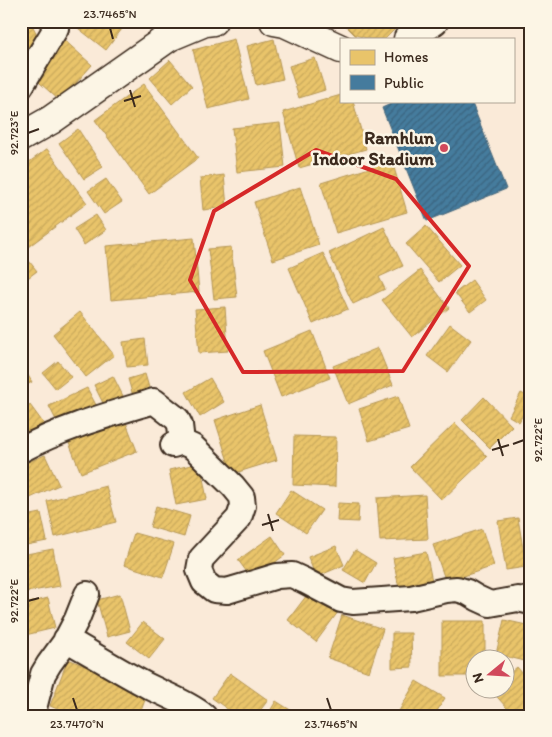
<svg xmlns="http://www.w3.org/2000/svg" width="552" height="737" font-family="Itim,sans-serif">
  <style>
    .homes { fill: url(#homes-hatch); stroke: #b59653 }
    .public { fill: url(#public-hatch); stroke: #426377 }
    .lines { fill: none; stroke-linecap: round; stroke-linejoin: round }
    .minor-casing { stroke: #3b2a1e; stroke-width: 28 }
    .primary-casing { stroke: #3b2a1e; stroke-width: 31 }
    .minor { stroke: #fcf5e5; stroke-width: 24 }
    .primary { stroke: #fcf5e5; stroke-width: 28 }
    .marked { fill: none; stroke: #d62828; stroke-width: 4; stroke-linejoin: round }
    .ticks { fill: none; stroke: #3b2a1e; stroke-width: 2 }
    .poi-dot { fill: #d1495b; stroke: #fcf5e5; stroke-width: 2 }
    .labels { text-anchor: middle; stroke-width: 5; stroke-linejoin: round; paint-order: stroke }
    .poi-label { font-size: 18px; font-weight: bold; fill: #3b2a1e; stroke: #fcf5e5; text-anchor: end }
    .neatline { fill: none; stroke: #3b2a1e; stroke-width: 2 }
    .ticks-label { font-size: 12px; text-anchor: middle; fill: #3b2a1e }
  </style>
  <defs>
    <pattern id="homes-hatch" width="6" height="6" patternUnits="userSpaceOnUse" patternTransform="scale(1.25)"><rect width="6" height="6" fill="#e9c46a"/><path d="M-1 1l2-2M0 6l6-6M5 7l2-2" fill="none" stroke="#c9a95b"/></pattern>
    <pattern id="public-hatch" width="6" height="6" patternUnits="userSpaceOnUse" patternTransform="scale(1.25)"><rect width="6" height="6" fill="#457b9d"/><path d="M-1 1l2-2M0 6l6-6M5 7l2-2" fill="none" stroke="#3b657f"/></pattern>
  </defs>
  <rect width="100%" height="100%" fill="#faead8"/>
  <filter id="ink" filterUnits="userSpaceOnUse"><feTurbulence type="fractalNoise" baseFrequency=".02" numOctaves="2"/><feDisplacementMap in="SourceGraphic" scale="10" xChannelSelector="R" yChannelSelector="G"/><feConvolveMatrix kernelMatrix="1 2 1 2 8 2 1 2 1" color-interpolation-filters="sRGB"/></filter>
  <g filter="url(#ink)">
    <!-- homes -->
    <path class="homes" d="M21,21H30L42,44L21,55Z
      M69,21H128L106,50Z
      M341,21H403L385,39H370L355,35Z
      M62,38L92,65L60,101L30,74Z
      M234,39L249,99L208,109L193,50Z
      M274,39L283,79L256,85L247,46Z
      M315,58L325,90L299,98L289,66Z
      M170,60L192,86L172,104L150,78Z
      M144,84L198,158L149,194L95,120Z
      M341,95V101H353L366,149L299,168L283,112Z
      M280,123L285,167L237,172L232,128Z
      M78,129L103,167L84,179L59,143Z
      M47,149L87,203L28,247L21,238V168Z
      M392,161L407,212L336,233L321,183Z
      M224,175L227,207L203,210L200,178Z
      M106,179L122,202L104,214L88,191Z
      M300,187L319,245L273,260L254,202Z
      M96,215L106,230L84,245L74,229Z
      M426,226L460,265L439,282L406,244Z
      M384,227L403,266L379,277L385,289L353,304L329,253Z
      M194,238L199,292L111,300L106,246Z
      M231,247L237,297L214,299L208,249Z
      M21,251L37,271L21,283Z
      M323,253L348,309L313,324L289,268Z
      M420,270L449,308L412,337L382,300Z
      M531,275V297L524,277Z
      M472,280L486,300L470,312L455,293Z
      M225,307L228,351L199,353L195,309Z
      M80,312L114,355L86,377L53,334Z
      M450,324L471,340L448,372L427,356Z
      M312,331L330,378L281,397L263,351Z
      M145,339L148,365L127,367L123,342Z
      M378,348L393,385L348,404L333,366Z
      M58,361L71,377L56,389L43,373Z
      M21,364L32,382L21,388Z
      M145,374L150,391L133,396L128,379Z
      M113,376L123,396L104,405L94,385Z
      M210,378L224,402L200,417L186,392Z
      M87,388L96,405L58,424L49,406Z
      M521,393L531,398V400L519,422L509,416Z
      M398,396L409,429L369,441L359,409Z
      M484,397L512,426L490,448L462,420Z
      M30,405L44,424L22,438L21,436V411Z
      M260,405L277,460L232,474L215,420Z
      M531,419V436L524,432Z
      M125,420L137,451L81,473L69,443Z
      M455,423L487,457L442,500L410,467Z
      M294,436L336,437L335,487L293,485Z
      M45,455L59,485L21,502V465Z
      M200,463L207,499L176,505L169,470Z
      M106,486L116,522L55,537L47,501Z
      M291,490L322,510L306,533L276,513Z
      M425,495L428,539L380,541L377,498Z
      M338,503L359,504L358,522L337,521Z
      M156,506L190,516L184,537L150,527Z
      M41,513L47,541L21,546V517Z
      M518,518L526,567L506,570L498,521Z
      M482,529L494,566L446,582L433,545Z
      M134,533L174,544L163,577L124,565Z
      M272,536L285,555L252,579L238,560Z
      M336,546L344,565L316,577L308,557Z
      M53,549L60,586L21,593V555Z
      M355,550L376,563L365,583L343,570Z
      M426,552L433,586L400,593L393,558Z
      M310,591L338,612L316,642L288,620Z
      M120,594L130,631L107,637L97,600Z
      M48,598L55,628L21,636V605Z
      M342,615L383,629L369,672L328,658Z
      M504,620L531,626V656L529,662L496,654Z
      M442,621H485V660H474V676H442Z
      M143,622L165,639L149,659L127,642Z
      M392,633H411L412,667L392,668Z
      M68,659L148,692L139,716H114L107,713L106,716H74L50,706Z
      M517,667L531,683V716H514L491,690H504V678Z
      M21,669L25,712H21Z
      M230,673L268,700L256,716H237L212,698Z
      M416,681L445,698L434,716H408L399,711Z
      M276,701L300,716H267Z"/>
    <!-- public -->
    <path class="public" d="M397,101H471L506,189L427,221L382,108Z"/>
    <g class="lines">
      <defs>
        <path id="minor" d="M21,86L56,28L52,21
          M173,445L182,442L193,447L233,486L242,497L243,506L239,518L201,559L199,570L204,582L214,590L227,591L277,576L292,575L305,581L341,600L353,602L411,598L446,590L457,589L467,592L477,598L490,604L518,599L531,602
          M21,450C64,427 108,415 154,401L177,419L180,425L182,442
          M66,639C94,655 121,672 150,687C168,696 188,703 204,716
          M32,716L43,674L49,664L65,642L77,619L87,594"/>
        <path id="primary" d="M274,21L285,23L341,49
          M408,39L434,21
          M21,137L51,120L169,37L205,22L213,21"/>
      </defs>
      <!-- minor casing -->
      <use href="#minor" class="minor-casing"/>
      <!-- primary casing -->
      <use href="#primary" class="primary-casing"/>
      <!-- minor -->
      <use href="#minor" class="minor"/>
      <!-- primary -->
      <use href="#primary" class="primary"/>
    </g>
  </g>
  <!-- marked area -->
  <path class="marked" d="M316,150L396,179L469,266L403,371L243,372L190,280L214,211Z"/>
  <!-- ticks -->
  <path class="ticks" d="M110,28L113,39M130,90L135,107M124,101L141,96M28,133L39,129M498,439L503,456M513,444L524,440M492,450L509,445M268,514L273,531M262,525L279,520M28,601L39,598M73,698L77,710M327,698L331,710"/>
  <!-- markers -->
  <circle class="poi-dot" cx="444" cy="148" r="5"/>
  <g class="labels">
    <!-- poi labels -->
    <g class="poi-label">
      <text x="434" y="144">Ramhlun<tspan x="434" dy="21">Indoor Stadium</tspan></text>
    </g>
  </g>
  <!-- margin -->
  <rect width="552" height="737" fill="none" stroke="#fcf5e5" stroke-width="55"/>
  <!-- legend -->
  <rect x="340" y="38" width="175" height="65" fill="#fcf5e5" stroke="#afa495"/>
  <rect x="350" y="50" width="25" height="15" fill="#e9c46a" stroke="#afa495"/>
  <text x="384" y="62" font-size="15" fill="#3b2a1e">Homes</text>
  <rect x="350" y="75" width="25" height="15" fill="#457b9d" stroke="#afa495"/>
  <text x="384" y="88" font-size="15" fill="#3b2a1e">Public</text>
  <!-- north arrow -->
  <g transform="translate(490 674) rotate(252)"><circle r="24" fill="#fcf5e5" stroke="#afa495"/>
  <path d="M0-4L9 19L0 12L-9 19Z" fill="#d1495b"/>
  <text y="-8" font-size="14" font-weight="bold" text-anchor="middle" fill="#3b2a1e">N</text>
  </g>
  <rect x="28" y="28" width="496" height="682" class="neatline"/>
  <g class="ticks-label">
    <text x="110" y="18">23.7465°N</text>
    <text transform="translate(14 133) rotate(-90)" y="4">92.723°E</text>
    <text transform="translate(538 440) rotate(-90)" y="4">92.722°E</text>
    <text transform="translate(14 601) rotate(-90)" y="4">92.722°E</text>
    <text x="77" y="728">23.7470°N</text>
    <text x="331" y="728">23.7465°N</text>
  </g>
</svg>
